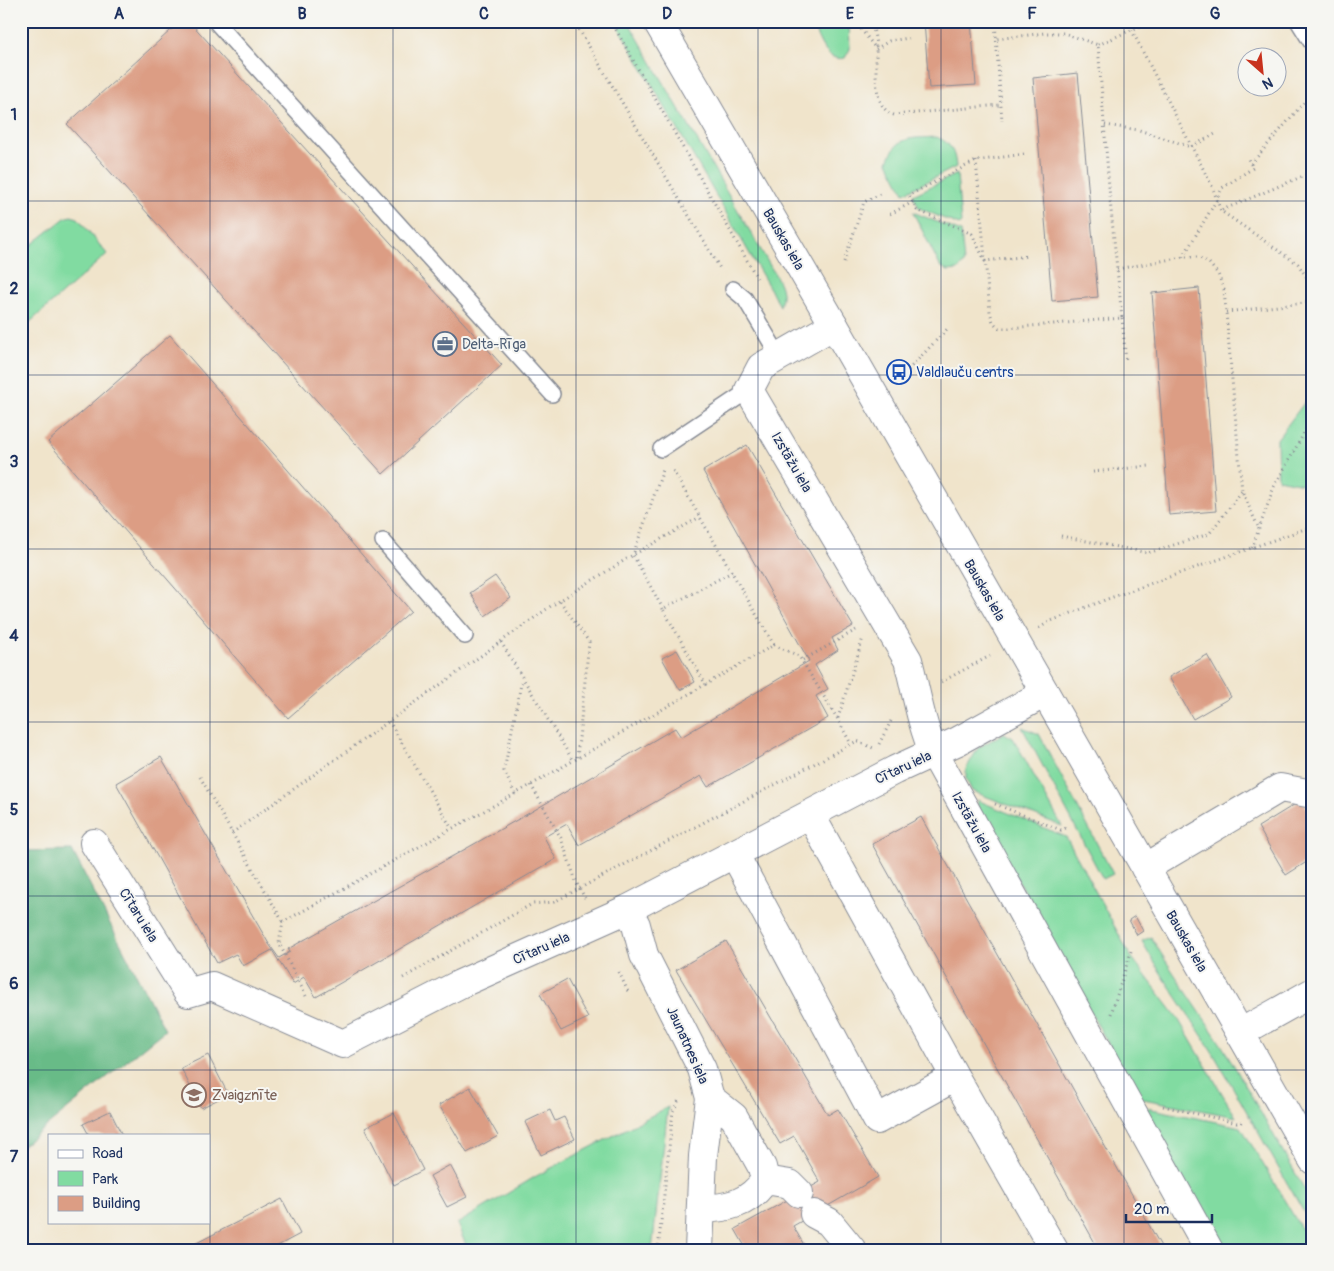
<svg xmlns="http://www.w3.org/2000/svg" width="1334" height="1271" font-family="Pangolin,sans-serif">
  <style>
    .green { fill: #81dba1; stroke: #4e8580 }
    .forest { fill: #68bb87; stroke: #427572 }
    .building { fill: #dc9d84 }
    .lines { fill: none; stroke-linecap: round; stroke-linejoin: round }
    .lane-casing { stroke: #868a94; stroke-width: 18 }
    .street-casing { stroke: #868a94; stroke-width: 30 }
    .secondary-casing { stroke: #868a94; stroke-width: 30 }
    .path { stroke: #868a94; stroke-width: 3; stroke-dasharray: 1 4; stroke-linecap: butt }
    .lane { stroke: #fff; stroke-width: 15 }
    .street { stroke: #fff; stroke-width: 28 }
    .secondary { stroke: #fff; stroke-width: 28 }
    .grid { fill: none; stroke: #1b2f5e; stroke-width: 1; stroke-opacity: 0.55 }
    .labels { text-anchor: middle; stroke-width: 4; stroke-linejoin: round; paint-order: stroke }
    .street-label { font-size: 14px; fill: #1b2f5e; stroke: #f6f6f2 }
    .service-label { font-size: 14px; fill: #4e5e75; stroke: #f6f6f2; text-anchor: start }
    .transit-label { font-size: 14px; fill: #164399; stroke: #f6f6f2; text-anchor: start }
    .education-label { font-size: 14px; fill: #785e54; stroke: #f6f6f2; text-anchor: start }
    .neatline { fill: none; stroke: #1b2f5e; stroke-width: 2 }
    .grid-label { font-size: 16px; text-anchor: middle; font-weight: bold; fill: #1b2f5e }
  </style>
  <rect width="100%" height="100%" fill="#f6f6f2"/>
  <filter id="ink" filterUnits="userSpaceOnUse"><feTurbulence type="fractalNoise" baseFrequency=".02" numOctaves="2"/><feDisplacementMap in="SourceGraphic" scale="10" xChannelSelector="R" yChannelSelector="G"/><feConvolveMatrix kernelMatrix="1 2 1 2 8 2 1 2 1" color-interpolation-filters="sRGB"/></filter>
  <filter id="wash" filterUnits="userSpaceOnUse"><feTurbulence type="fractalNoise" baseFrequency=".0096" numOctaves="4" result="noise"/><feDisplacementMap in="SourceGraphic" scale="20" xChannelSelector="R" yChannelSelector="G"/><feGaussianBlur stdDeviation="1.12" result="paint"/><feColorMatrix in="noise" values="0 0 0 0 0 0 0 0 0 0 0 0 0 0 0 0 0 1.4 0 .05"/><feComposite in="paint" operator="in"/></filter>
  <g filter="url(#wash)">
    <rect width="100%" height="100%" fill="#f0e4cb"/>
    <!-- green -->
    <path class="green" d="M615,21H628L776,276C782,288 784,294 780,306Z
      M811,21H849L850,49L845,58C824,63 818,36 811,21Z
      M936,137C951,142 955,153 956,167L904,193L888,162C897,134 912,139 936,137Z
      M957,174L961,223L959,225L919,208L913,195Z
      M913,212L961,232L964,263L958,270L948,271L940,266Z
      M71,216L78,218L107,254L21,330V269L26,265L21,260V253L65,218Z
      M1313,391V486L1278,479L1277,439Z
      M1022,727L1039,734L1113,874L1103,879Z
      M1004,733L1013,738L1062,826L972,791L966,779V769L978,748Z
      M977,800L1066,837L1130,955L1177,1017L1236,1117L1138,1098L978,808Z
      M1151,937C1176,979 1206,1019 1232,1062C1259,1109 1286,1157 1313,1204V1228C1279,1170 1247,1111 1213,1053C1190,1015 1163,980 1142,941Z
      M668,1107L652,1250H468L457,1224L538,1175Z
      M1142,1107L1241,1127L1308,1240L1302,1250H1218Z"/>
    <!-- forest -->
    <path class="forest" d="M72,850L165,1030L21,1147V851Z"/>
    <g id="blocks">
      <!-- building -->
      <path class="building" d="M21,21H34L21,32Z
        M181,21H189L502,365L383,474L67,124Z
        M924,21H971L976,85L929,88Z
        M1078,73L1098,297L1052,301L1033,78Z
        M21,257L28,268L21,272Z
        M1199,288L1216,511L1169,515L1152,293Z
        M170,335L411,611L288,718L48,442Z
        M747,445L853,626L832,638L838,650L815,665L828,689L816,696L828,718L708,787L701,776L579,845L567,824L544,837L556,859L316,997L304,977L293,984L272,950L243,966L236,954L217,963L116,783L161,757L269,944L279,958L284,955L290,952L288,949L531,812L675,728L681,737L809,661L703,471Z
        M495,576L511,598L485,616L470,593Z
        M677,650L695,682L680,690L662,658Z
        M1207,655L1231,697L1193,719L1169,677Z
        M1302,800L1313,817V858L1286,875L1258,827Z
        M921,817L1163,1250H1099L872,844Z
        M1135,916L1143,931L1137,935L1129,920Z
        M726,941L828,1115L838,1109L878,1177L793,1226L807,1250H747L735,1229L820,1182L794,1136L780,1144L676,970Z
        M567,979L588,1018L561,1031L540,994Z
        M208,1055L228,1094L201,1108L181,1068Z
        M470,1087L498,1136L467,1153L439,1105Z
        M550,1110L555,1121L564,1117L575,1139L541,1155L525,1122Z
        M110,1111L122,1135H89L83,1124Z
        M394,1113L423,1170L394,1185L365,1128Z
        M450,1165L467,1197L447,1207L430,1176Z
        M282,1199L300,1234L270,1250H183Z"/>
    </g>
  </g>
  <g filter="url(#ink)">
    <use href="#blocks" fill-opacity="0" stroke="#868a94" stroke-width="1"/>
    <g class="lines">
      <defs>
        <path id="lane" d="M215,21L552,394
          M1298,21L1313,45
          M733,289L745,299L779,356
          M661,449L749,390
          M383,541L465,636"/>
        <path id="street" d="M834,325L761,367L749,390L908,660C916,691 921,724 934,753L1209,1250
          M810,814L955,1077L1054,1250
          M94,843L188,993L212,986L343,1044L460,984L628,909L895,770L958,741L1045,693
          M735,855L877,1120L955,1077
          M1145,868L1280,788L1313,794
          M628,909L636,925L644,955L702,1069L710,1098L703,1156L699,1250
          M1240,1033L1313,992
          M765,1180L790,1184L799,1193
          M701,1209C728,1208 749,1204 765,1180L762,1167L734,1117L710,1098
          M814,1214L829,1222L852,1250"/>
        <path id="secondary" d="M657,21L834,325L1313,1160"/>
      </defs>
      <!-- lane casing -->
      <use href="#lane" class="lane-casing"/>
      <!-- street casing -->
      <use href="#street" class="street-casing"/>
      <!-- secondary casing -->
      <use href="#secondary" class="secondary-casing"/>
      <!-- path -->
      <path class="path" d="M574,21L721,270
        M611,21L757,278
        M855,21L876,49L889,41L909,38
        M872,21C873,30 876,39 876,48C877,67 871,108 894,115L1000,105
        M995,21L1002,121
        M1127,21L1212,186L1221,211L1298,264L1313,287
        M1098,45L1131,30L1154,21
        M1105,125L1139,130L1191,147L1217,133
        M1024,154L976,161L909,195L917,210L972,234L985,261L1029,256
        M976,161L990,312L993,322L999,328H1009L1122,318L1110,200L1098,45L1064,33H1045L996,39
        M1251,164L1313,92
        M1222,210L1313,172
        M890,214L913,202
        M1183,257L1216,201L1222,188L1253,168L1247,157
        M844,262L864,202L880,194
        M1117,269L1183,257H1198L1209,263L1218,274L1224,290L1242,491L1259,529
        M1226,312L1313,302
        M1122,318L1126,362
        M908,370L949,327
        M1093,472L1149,466
        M1061,536L1148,553L1209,534L1242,491
        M1252,548L1274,487L1313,417
        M560,601L589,642L577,758
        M663,609L633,555L663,470
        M1039,628L1051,621L1110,598L1313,526
        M501,642L573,761
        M774,645L799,656L837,718L851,744
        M803,660L856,630
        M941,682L990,656
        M706,685L663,609L732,572
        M838,718L863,638
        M389,721L452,829
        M879,744L892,719
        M200,777L283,922
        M531,785L561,838L577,884L585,898
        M515,794L504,771L522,679
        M995,804L1061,830L1068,827
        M232,833L551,606L633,555L700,517
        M619,972L629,994
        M403,978L532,904L554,902L857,741L873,748
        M306,996L279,943L283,922L531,785L774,645L672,469
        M1111,1014L1132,948
        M1163,1106L1237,1123L1245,1121
        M658,1250L673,1111L680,1098
        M1309,1250L1313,1243"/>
      <!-- lane -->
      <use href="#lane" class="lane"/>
      <!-- street -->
      <use href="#street" class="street"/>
      <!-- secondary -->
      <use href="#secondary" class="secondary"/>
    </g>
  </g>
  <!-- grid -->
  <path class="grid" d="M210,21V1250M393,21V1250M576,21V1250M758,21V1250M941,21V1250M1124,21V1250M21,201H1313M21,375H1313M21,549H1313M21,722H1313M21,896H1313M21,1070H1313"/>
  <!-- icons -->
  <defs>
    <symbol id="office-ring" viewBox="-11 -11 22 22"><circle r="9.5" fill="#f6f6f2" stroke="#5c6f8a" stroke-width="1.5"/><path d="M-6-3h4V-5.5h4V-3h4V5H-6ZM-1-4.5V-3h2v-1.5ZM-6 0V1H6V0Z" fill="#5c6f8a"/></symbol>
    <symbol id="bus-ring" viewBox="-11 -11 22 22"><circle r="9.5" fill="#f6f6f2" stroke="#1a4fb4" stroke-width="1.5"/><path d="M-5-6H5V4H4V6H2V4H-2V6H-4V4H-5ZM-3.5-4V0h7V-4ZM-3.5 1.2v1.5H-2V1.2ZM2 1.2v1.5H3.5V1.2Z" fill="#1a4fb4"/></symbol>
    <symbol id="school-ring" viewBox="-11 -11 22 22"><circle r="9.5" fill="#f6f6f2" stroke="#8d6e63" stroke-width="1.5"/><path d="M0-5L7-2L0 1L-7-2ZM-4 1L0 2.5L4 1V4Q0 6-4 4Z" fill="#8d6e63"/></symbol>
  </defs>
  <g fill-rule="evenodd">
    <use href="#office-ring" x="431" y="330" width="28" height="28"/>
    <use href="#bus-ring" x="885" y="358" width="28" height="28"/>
    <use href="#school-ring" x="180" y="1081" width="28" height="28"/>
  </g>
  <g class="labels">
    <!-- street labels -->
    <g class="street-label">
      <text transform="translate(784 239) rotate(60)" y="5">Bauskas iela</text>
      <text transform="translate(792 462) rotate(60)" y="5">Izstāžu iela</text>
      <text transform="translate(985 590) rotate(60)" y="5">Bauskas iela</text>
      <text transform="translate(903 767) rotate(-25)" y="5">Cītaru iela</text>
      <text transform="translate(972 822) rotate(61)" y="5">Izstāžu iela</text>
      <text transform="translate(139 915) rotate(58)" y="5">Cītaru iela</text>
      <text transform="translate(1187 941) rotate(60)" y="5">Bauskas iela</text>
      <text transform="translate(541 948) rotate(-24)" y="5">Cītaru iela</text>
      <text transform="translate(688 1045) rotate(66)" y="5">Jaunatnes iela</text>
    </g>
    <!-- service labels -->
    <g class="service-label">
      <text x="462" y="349">Delta-Rīga</text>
    </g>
    <!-- transit labels -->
    <g class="transit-label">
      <text x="916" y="377">Valdlauču centrs</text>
    </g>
    <!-- education labels -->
    <g class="education-label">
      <text x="212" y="1100">Zvaigznīte</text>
    </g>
  </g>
  <!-- margin -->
  <rect width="1334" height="1271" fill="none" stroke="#f6f6f2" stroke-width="55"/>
  <!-- legend -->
  <rect x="48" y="1134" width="162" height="90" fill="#f6f6f2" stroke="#9ea6b7"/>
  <rect x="58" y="1150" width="25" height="8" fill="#ffffff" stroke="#9ea6b7"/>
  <text x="92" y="1158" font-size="15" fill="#1b2f5e">Road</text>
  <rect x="58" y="1171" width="25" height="15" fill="#81dba1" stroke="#9ea6b7"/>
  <text x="92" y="1184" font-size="15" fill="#1b2f5e">Park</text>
  <rect x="58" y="1196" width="25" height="15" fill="#dc9d84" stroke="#9ea6b7"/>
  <text x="92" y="1208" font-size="15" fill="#1b2f5e">Building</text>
  <!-- north arrow -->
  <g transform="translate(1262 72) rotate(153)"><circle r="24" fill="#f6f6f2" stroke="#9ea6b7"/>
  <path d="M0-4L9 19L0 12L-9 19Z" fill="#c8321e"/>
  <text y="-8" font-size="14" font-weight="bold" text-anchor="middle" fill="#1b2f5e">N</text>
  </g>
  <!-- scale -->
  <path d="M1126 1214v8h86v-8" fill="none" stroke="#1b2f5e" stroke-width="2.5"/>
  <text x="1134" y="1214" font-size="15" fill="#1b2f5e" stroke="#f6f6f2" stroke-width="4" paint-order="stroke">20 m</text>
  <rect x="28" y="28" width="1278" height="1216" class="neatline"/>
  <g class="grid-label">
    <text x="119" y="19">A</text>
    <text x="302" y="19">B</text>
    <text x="484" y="19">C</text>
    <text x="667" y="19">D</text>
    <text x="850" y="19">E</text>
    <text x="1032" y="19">F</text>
    <text x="1215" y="19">G</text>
    <text x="14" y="120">1</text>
    <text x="14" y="294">2</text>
    <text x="14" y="467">3</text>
    <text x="14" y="641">4</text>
    <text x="14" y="815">5</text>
    <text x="14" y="989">6</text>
    <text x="14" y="1162">7</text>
  </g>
</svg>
